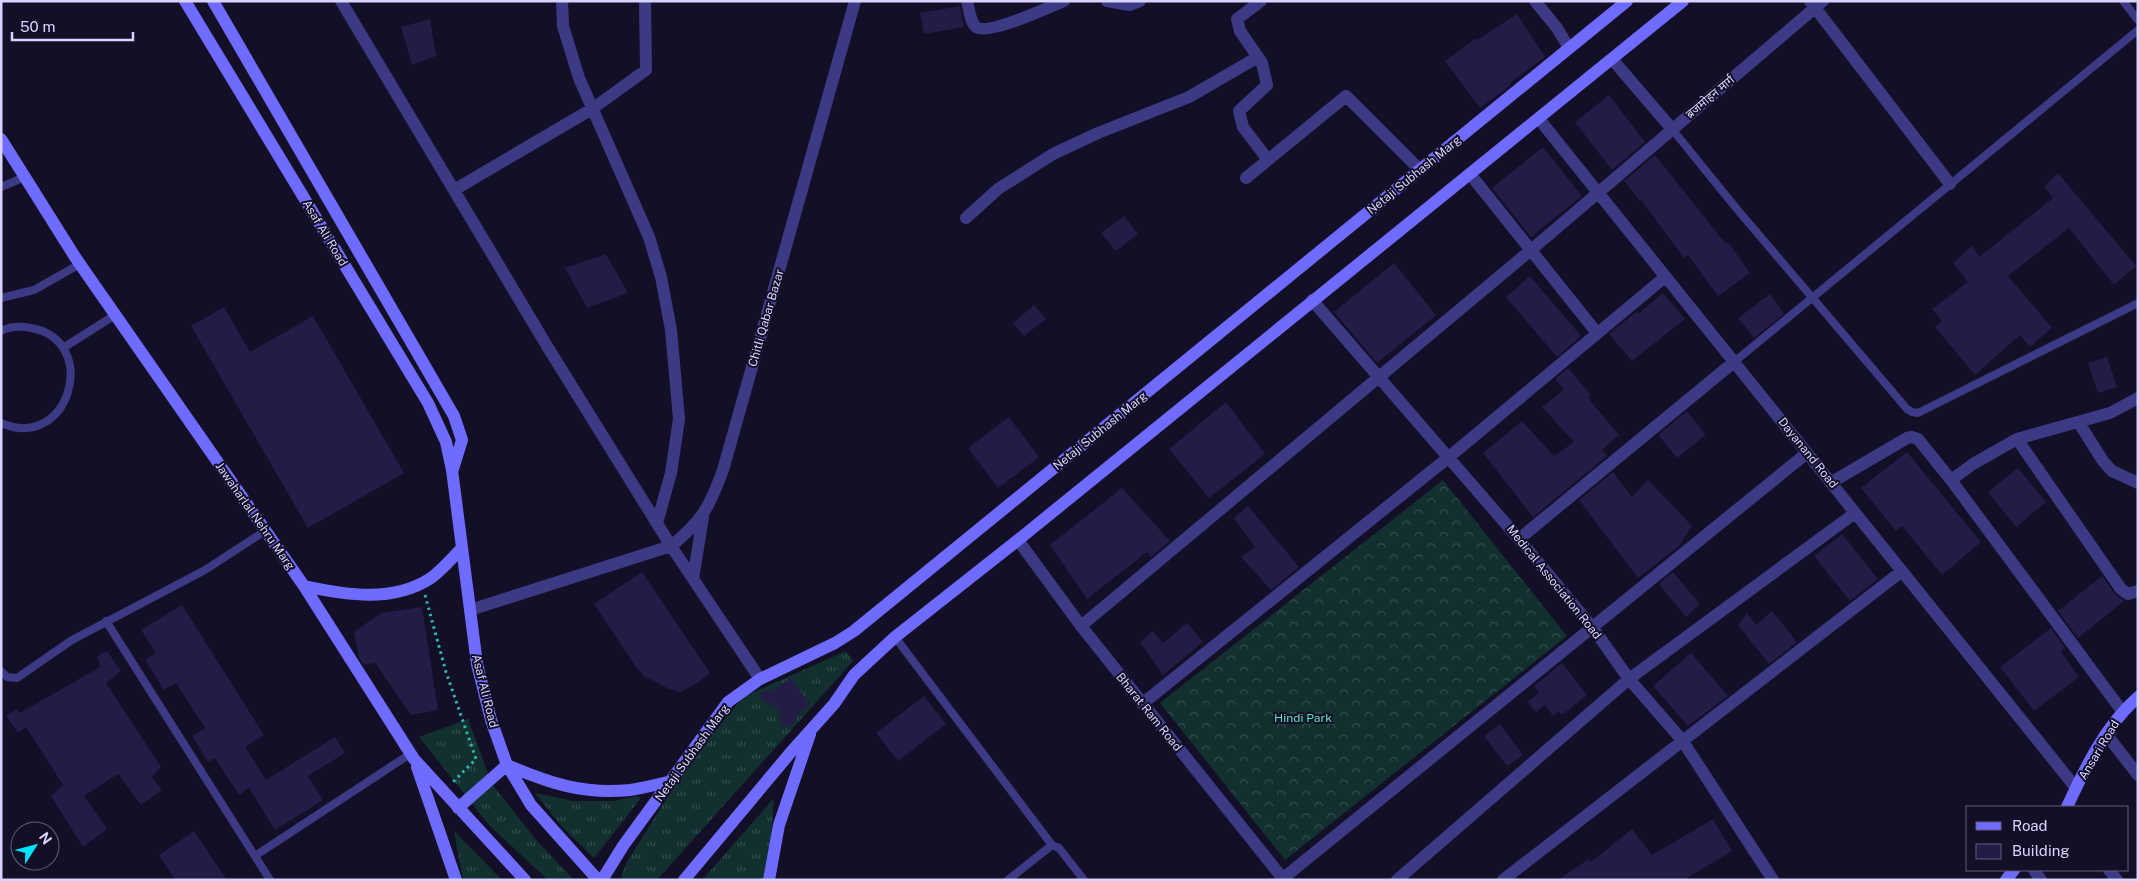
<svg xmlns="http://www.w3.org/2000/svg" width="2139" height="881" font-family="'Public Sans','Noto Sans Devanagari',sans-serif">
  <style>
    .grass { fill: url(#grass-tufts) }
    .forest { fill: url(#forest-crowns) }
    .building { fill: #241b47 }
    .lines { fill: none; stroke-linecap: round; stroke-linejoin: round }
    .path { stroke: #2fb8b0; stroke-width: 3; stroke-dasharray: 2.5 4; stroke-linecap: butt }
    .lane { stroke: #3d3a85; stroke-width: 8 }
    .street { stroke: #3d3a85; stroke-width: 12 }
    .secondary { stroke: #6f6bff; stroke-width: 12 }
    .labels { text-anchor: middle; stroke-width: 4; stroke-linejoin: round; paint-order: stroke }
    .street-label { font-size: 12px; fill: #d9d4ff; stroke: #130f26 }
    .park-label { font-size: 12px; fill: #5fe0c0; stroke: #130f26 }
  </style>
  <defs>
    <pattern id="grass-tufts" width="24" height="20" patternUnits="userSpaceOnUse" patternTransform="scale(1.25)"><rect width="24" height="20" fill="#12302f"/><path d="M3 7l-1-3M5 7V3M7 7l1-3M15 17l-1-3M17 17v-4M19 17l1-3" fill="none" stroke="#344d4e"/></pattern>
    <pattern id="forest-crowns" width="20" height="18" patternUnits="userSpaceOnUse" patternTransform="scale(1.25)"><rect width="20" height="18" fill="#12302f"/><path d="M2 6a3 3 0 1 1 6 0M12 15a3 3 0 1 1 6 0" fill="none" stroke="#344d4e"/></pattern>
  </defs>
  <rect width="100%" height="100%" fill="#130f26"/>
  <!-- grass -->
  <path class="grass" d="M846,651L853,661L657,880H623L621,877L627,862L688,764L743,697Z
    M468,719L492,784L536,840L574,880H548L489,825L419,737Z
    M535,793L574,801H614L637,796L641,798L594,858L563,828Z
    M774,798L768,880H702Z
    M454,831L502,880H463Z"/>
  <!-- forest -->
  <path class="forest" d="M1443,480L1567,636L1285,860L1160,703Z"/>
  <!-- building -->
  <path class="building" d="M960,6L964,27L924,34L920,13Z
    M1517,14L1545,57L1510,83L1511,85L1480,108L1445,61L1476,38L1477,40Z
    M430,19L436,56L412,65L401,27Z
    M1609,95L1645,142L1612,170L1575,122Z
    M1543,147L1582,196L1531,237L1492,188Z
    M1655,155L1726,244L1728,242L1750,273L1718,296L1688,255L1684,258L1641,200L1640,201L1624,181Z
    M2058,173L2136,266L2114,285L2069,228L2008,276L2052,328L2030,347L2020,335L1975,375L1935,327L1942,321L1932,309L1968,282L1953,263L1972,246L1979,257L2053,198L2044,186Z
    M1124,216L1138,234L1116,251L1101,233Z
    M606,254L628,293L587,308L565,268Z
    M1394,263L1436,315L1377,363L1334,312Z
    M1530,276L1581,336L1557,357L1506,297Z
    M1663,293L1685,319L1632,361L1609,334L1636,312L1638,314Z
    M1770,294L1784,314L1754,338L1738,318Z
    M1034,305L1046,319L1024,336L1013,323Z
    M224,307L250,352L313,316L404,473L308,528L191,326Z
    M2107,357L2117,387L2098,393L2088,363Z
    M1568,368L1591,395L1588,398L1619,435L1602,450L1607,456L1533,517L1483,453L1522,421L1554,456L1574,442L1542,407L1564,390L1555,379Z
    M1226,402L1265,454L1209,498L1169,449Z
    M1687,411L1706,435L1677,458L1658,435Z
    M1009,417L1039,457L998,488L968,448Z
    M1907,452L1981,542L1942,575L1902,526L1896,531L1861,488Z
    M2018,468L2046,502L2016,527L1988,492Z
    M1613,472L1632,497L1648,480L1692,526L1679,546L1638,578L1579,500Z
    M1122,488L1170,541L1151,557L1147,552L1087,599L1050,545Z
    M1248,506L1299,567L1271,590L1241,557L1255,547L1234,518Z
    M1842,534L1878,579L1850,601L1814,556Z
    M642,572L710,673L696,684L680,692L667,688L644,676L636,667L594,604Z
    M1673,572L1700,604L1686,617L1659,584Z
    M2102,576L2115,594L2124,601L2078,638L2058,611Z
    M182,605L264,735L245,747L266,780L335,737L345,753L308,776L323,800L275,830L249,788L239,795L215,758L208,762L192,736L205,728L176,683L164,690L145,659L156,653L141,630Z
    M422,607L438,710L411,715L375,663L364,665L359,658L354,632L381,613Z
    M1772,611L1797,642L1769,664L1738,625L1747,613L1756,625Z
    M1187,623L1203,642L1163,675L1140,642L1153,631L1163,643Z
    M2051,628L2065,648L2061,652L2079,677L2034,711L2000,667Z
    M107,651L121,671L106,683L161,767L152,777L162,790L141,805L118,774L84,796L107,829L83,847L51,796L63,785L26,727L18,733L6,716L16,709L20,713L100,667L97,656Z
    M1691,653L1728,696L1688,726L1653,686Z
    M1562,663L1587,695L1562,715L1559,711L1553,716L1545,705L1536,712L1527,702L1539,693L1534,686Z
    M790,678L810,704L797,715L793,724L789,727L783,726L781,722L779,709L764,701L759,693L768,690L773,691Z
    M924,696L946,724L898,761L876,733Z
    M1500,724L1523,755L1507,766L1484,736Z
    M1713,819L1732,851L1684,880H1557L1589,859L1591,862L1632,829L1652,855Z
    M194,831L227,880H175L159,855Z"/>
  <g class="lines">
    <!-- path -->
    <path class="path" d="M425,595L446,672L476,759L453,782"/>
    <!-- lane -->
    <path class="lane" d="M2123,1L2138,20
      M1672,129L1736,208L1907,409L1912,412L1918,413L2138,303
      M1,187L25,177
      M1,298L34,290L80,264
      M1,331C10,326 21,326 31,328C101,340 70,453 1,423
      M63,348L115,315
      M1734,362L2138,30
      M106,621L270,880
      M895,637L1052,845
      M1,671L7,677L17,678L72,640L205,570L265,531
      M255,856L410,754
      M1008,880L1052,845L1059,848L1084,880"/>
    <!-- street -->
    <path class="street" d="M341,1L547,346L671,546L760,679
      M562,1L563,26L579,78L649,237L661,277L671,330L679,419L671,473L657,523
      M967,1C969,8 970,22 976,27C988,36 1049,7 1064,1
      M1107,1L1129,5L1140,1
      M1261,1L1237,19L1240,31L1262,63L1267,85L1239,111L1243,127L1268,160
      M1535,1L1557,28L1569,48
      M1810,1L1950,184
      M1612,59L1672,129
      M1539,119L2076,788
      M1470,174L1597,333
      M1246,178L1346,96L1420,170
      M454,190L592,109L646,70L645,1
      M966,218L998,189L1053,154L1098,133L1189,97L1258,57
      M1312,300L1519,539L1593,628L1629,679L1682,740L1773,880
      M2079,423L2103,461L2112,471L2138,483
      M2017,439L2121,589L2128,594L2138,591
      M1951,480L1973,464L2017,439L2110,413L2138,398
      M1832,482L1907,438L1912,437L1918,439L1951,480L2122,711
      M1519,539L1734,362
      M1018,540L1081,626L1284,880
      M693,579L703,517
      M470,610L671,546C702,521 709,508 723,470L855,1
      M1081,626L1531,250L1823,1
      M1142,704L1449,457L1665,277
      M2106,734L2138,775
      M2034,870L2041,880
      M2109,870L2117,880
      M1281,880L1807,453
      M1397,880L1629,679L1855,513
      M1503,880L1902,571"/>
    <!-- secondary -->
    <path class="secondary" d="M185,1L428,403L446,442L452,470L477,664L491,720L507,765L531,805L598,880
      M213,1L454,416L462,440L453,469
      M1,139L75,257L304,586L414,759L525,880
      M304,586C346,595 393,603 431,578C442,570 452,558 462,548
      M417,767L456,880
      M2067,807C2085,768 2105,726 2138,697
      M458,808L507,765C549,783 584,795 630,790C644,788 658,784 672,781
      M602,880L623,846L728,702L760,679L835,643L854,631L1627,1
      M684,880L791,752L834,704L854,675L895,637L1018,540L1683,1
      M769,880L779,825L810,734
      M2006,880L2014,870"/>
  </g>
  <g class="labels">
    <!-- street labels -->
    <g class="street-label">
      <text transform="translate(1710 97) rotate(-40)" y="4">ब्रजमोहन मार्ग</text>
      <text transform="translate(1414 175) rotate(-39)" y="4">Netaji Subhash Marg</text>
      <text transform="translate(325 233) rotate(59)" y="4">Asaf Ali Road</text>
      <text transform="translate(766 318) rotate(-74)" y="4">Chitli Qabar Bazar</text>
      <text transform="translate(1100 431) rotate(-39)" y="4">Netaji Subhash Marg</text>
      <text transform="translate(1808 453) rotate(51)" y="4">Dayanand Road</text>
      <text transform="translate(255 516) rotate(55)" y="4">Jawaharlal Nehru Marg</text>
      <text transform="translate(1554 582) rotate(51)" y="4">Medical Association Road</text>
      <text transform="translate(485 691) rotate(76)" y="4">Asaf Ali Road</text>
      <text transform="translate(1149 712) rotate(51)" y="4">Bharat Ram Road</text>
      <text transform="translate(2099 750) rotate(-59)" y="4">Ansari Road</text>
      <text transform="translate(692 753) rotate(-54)" y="4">Netaji Subhash Marg</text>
    </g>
    <!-- park labels -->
    <g class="park-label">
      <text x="1303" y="722">Hindi Park</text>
    </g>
  </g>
  <!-- border -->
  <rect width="2139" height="881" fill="none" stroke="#d9d4ff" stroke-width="5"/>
  <!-- legend -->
  <rect x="1966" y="806" width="162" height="65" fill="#130f26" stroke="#625e7d"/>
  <rect x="1976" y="822" width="25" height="8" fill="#6f6bff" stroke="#625e7d"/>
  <text x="2012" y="831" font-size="15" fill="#d9d4ff">Road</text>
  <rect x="1976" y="844" width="25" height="15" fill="#241b47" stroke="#625e7d"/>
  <text x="2012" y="856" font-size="15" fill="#d9d4ff">Building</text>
  <!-- north arrow -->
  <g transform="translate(35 846) rotate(54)"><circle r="24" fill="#130f26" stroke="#625e7d"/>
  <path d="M0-4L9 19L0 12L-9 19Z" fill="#00e5ff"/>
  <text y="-8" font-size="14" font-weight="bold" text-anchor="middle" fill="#d9d4ff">N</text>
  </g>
  <!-- scale -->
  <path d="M12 32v8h121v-8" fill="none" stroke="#d9d4ff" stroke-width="2.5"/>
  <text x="20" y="32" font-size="15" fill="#d9d4ff" stroke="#130f26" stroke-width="4" paint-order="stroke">50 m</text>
</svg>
